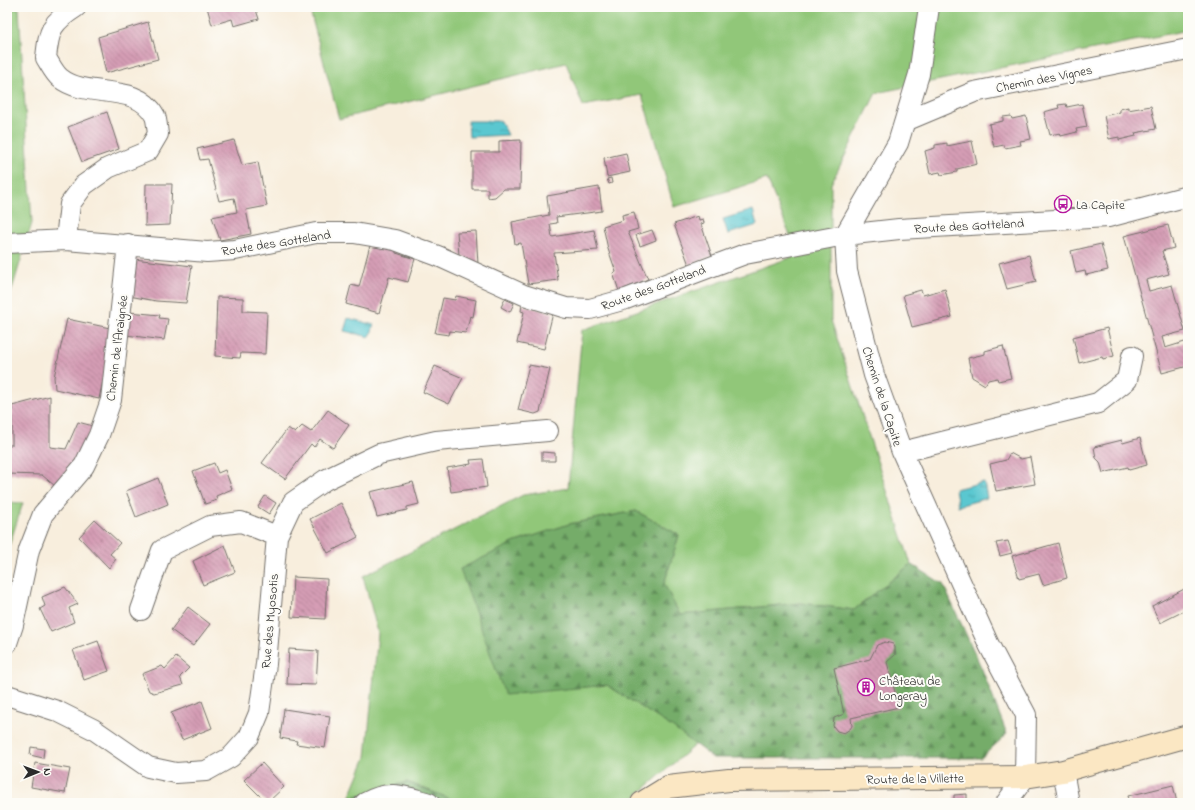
<svg xmlns="http://www.w3.org/2000/svg" width="1195" height="810" font-family="'Indie Flower',sans-serif">
  <style>
    .green { fill: #91c779; stroke: #5e7952 }
    .forest { fill: url(#forest-firs); stroke: #506c4a }
    .water { fill: url(#water-ripples); stroke: #42797e }
    .building { fill: url(#building-back-hatch) }
    .lines { fill: none; stroke-linecap: round; stroke-linejoin: round }
    .minor-casing { stroke: #736f69; stroke-width: 22 }
    .secondary-casing { stroke: #736f69; stroke-width: 24 }
    .minor { stroke: #fff; stroke-width: 20 }
    .secondary { stroke: #fbe7c3; stroke-width: 22 }
    .labels { text-anchor: middle; stroke-width: 4; stroke-linejoin: round; paint-order: stroke }
    .street-label { font-size: 13px; fill: #2b2b2b; stroke: #fdfcf7 }
    .poi-label { font-size: 13px; fill: #2b2b2b; stroke: #fdfcf7; text-anchor: start }
  </style>
  <defs>
    <pattern id="forest-firs" width="22" height="20" patternUnits="userSpaceOnUse"><rect width="22" height="20" fill="#74ac69"/><path d="M5 1l3.5 6h-7zM16 11l3.5 6h-7z" fill="#5f8c57"/></pattern>
    <pattern id="water-ripples" width="26" height="14" patternUnits="userSpaceOnUse"><rect width="26" height="14" fill="#5ac7d0"/><path d="M2 4q2-2 4 0t4 0M15 11q2-2 4 0t4 0" fill="none" stroke="#4ba2a9"/></pattern>
    <pattern id="building-back-hatch" width="6" height="6" patternUnits="userSpaceOnUse"><rect width="6" height="6" fill="#d59db5"/><path d="M-1 5l2 2M0 0l6 6M5-1l2 2" fill="none" stroke="#ad8093"/></pattern>
  </defs>
  <rect width="100%" height="100%" fill="#fdfcf7"/>
  <filter id="ink" filterUnits="userSpaceOnUse"><feTurbulence type="fractalNoise" baseFrequency=".025" numOctaves="2"/><feDisplacementMap in="SourceGraphic" scale="8" xChannelSelector="R" yChannelSelector="G"/><feConvolveMatrix kernelMatrix="1 2 1 2 8 2 1 2 1" color-interpolation-filters="sRGB"/></filter>
  <filter id="wash" filterUnits="userSpaceOnUse"><feTurbulence type="fractalNoise" baseFrequency=".012" numOctaves="4" result="noise"/><feDisplacementMap in="SourceGraphic" scale="16" xChannelSelector="R" yChannelSelector="G"/><feGaussianBlur stdDeviation="0.9" result="paint"/><feColorMatrix in="noise" values="0 0 0 0 0 0 0 0 0 0 0 0 0 0 0 0 0 1.4 0 .05"/><feComposite in="paint" operator="in"/></filter>
  <g filter="url(#wash)">
    <rect width="100%" height="100%" fill="#f8eedd"/>
    <!-- green -->
    <path class="green" d="M309,7H1188V30L876,93L831,184V320L911,564L854,610L801,603L680,615L664,584L679,535L636,511L569,524L513,543L574,688L607,685L697,743L628,803H461L407,782L349,798L366,757L378,633L363,576L523,495L568,488L582,330L798,255L767,179L674,207L642,95L583,106L566,63L339,119Z
      M19,8L32,223L7,306V10Z
      M7,502L23,503L7,552Z"/>
    <!-- forest -->
    <path class="forest" d="M636,511L679,535L664,584L680,615L801,603L854,610L911,564L943,584L982,669L1007,734L981,758H713L672,727L607,685L505,695L460,569L513,543L569,524Z
      M407,782L461,803H347L349,798Z"/>
    <!-- water -->
    <path class="water" d="M468,121H501L508,135L469,137Z
      M753,210L757,225L728,234L723,219Z
      M348,318L374,325L370,337L344,331Z
      M984,482L987,498L958,506L955,489Z"/>
    <g id="blocks">
      <!-- building -->
      <path class="building" d="M207,7H255L259,19L234,26L232,19L212,25Z
        M148,22L158,59L106,73L98,37Z
        M1066,104L1067,107L1082,104L1087,127L1076,129L1077,132L1061,136L1060,133L1050,135L1044,112L1059,108L1058,105Z
        M1151,106L1156,129L1135,133L1136,136L1119,140V137L1109,139L1104,116L1120,112V109L1128,107V110Z
        M107,112L119,149L82,162L68,127Z
        M1011,116L1012,119L1026,116L1031,139L1020,141L1021,145L1005,148L1004,145L994,147L989,124L1003,121V117Z
        M234,140L242,165L258,162L267,206L246,210L251,234L220,240L212,217L237,212L234,198L219,201L208,159L200,160L197,149Z
        M521,140L520,189H504L495,197L488,198V189H472V152H499V141Z
        M972,141L977,164L957,169V172L941,175L940,172L930,174L925,151L935,148V145L947,143V146Z
        M626,153L630,172L607,177L604,158Z
        M611,178L612,183L609,184L607,179Z
        M146,184H172L170,225L145,226Z
        M599,187L602,211L556,217L557,223L550,224L552,237L594,230L598,250L554,253L558,280L528,284L521,243L515,244L512,222L549,215L547,196Z
        M634,212L638,229L628,232L648,279L619,291L613,273L616,272L608,249L603,226L623,220L622,215Z
        M698,216L699,220L703,219L704,223L701,224L712,256L689,265L674,224Z
        M1168,225L1174,248L1162,251L1169,274L1146,280L1149,291L1172,285L1185,331L1162,337L1165,348L1188,341V366L1162,373L1124,236Z
        M652,230L656,240L640,246L636,235Z
        M476,231L478,264L459,255L457,232Z
        M1101,244L1108,270L1086,275L1085,271L1076,273L1071,251Z
        M370,245L396,251V253L415,259L408,282L389,277L379,313L346,304L351,285L359,287Z
        M1029,255L1036,282L1007,289L999,263Z
        M134,259L192,266L186,303L156,301L129,296Z
        M945,289L952,317L912,327L903,295L921,290L923,295Z
        M456,296L476,300L473,317L470,316L466,333L450,331L449,335L435,333L443,298L455,300Z
        M217,297L243,298V311L267,312L265,354L241,353L240,358L215,356Z
        M505,299L514,303L510,312L501,307Z
        M522,305L553,313L544,349L517,343L524,312L521,311Z
        M129,312L160,315L159,318L168,319L164,340L126,335Z
        M67,319L110,328L107,361L99,399L55,389L54,377Z
        M1107,328L1114,356L1103,359L1102,357L1079,363L1073,337Z
        M1003,346L1011,378L998,381L997,378L988,380L985,385L972,377L968,358L985,354V351Z
        M529,365L550,369L540,412L535,414L518,410Z
        M435,366L463,378L449,404L423,392Z
        M50,396V447L66,449L78,422L93,426L80,457L55,486L42,475L7,474V445H12V406Z
        M328,410L349,425L333,448L320,439L314,447L311,444L285,479L262,463L288,428L295,433L302,426L311,432Z
        M1140,438L1147,465L1129,470L1128,467L1103,473L1100,462L1096,458L1094,447L1122,440L1123,443Z
        M542,452L555,453V461H542Z
        M1010,453L1021,459L1030,457L1035,484L996,491L990,464L1006,460Z
        M483,459L487,487L451,492L447,468L471,464L470,460Z
        M214,463L218,473L225,470L232,489L216,496L217,500L205,504L193,471Z
        M158,478L168,504L136,517L126,491Z
        M413,482L419,504L407,507V510L377,517L370,492Z
        M265,496L276,503L269,514L258,507Z
        M341,503L358,537L328,553L310,519Z
        M95,520L120,543L110,554L116,559L109,568L79,537Z
        M1008,541L1012,553L1000,556L996,543Z
        M1058,543L1067,578L1043,585L1039,574L1019,579L1012,556Z
        M225,545L235,572L203,585L193,561Z
        M293,577L327,579L325,619L291,617Z
        M65,587L78,604L69,608L74,622L51,632L40,609L45,606L42,597Z
        M1188,587V609L1160,623L1152,606Z
        M188,607L210,624L193,646L171,630Z
        M98,641L109,671L84,680L73,650Z
        M885,642L893,644L895,647V655L887,662L899,707L851,718L852,726L850,729L844,733L837,731L833,726L834,718L844,714L834,668L870,659L877,645Z
        M289,649L318,651L316,685L287,684Z
        M176,657L189,668L180,677L183,685L154,693L149,691L142,674L162,666L165,669Z
        M202,701L212,728L182,740L171,713Z
        M284,709L330,716L325,748L296,744L297,741L280,738Z
        M31,747L44,749L43,758L30,755Z
        M35,763L70,769L65,793L31,787Z
        M262,763L284,787L267,803L244,780Z
        M1173,785L1177,803H1130L1128,796Z
        M967,794V803H954V795Z"/>
    </g>
  </g>
  <g filter="url(#ink)">
    <use href="#blocks" fill-opacity="0" stroke="#736f69" stroke-width="1"/>
    <g class="lines">
      <defs>
        <path id="minor" d="M929,7L919,74L898,143L845,235L847,271L874,375L902,452L989,645L1026,715L1025,777L1006,803
          M905,121L974,92L1188,49
          M66,240L70,204L84,185L108,168L148,151L158,134C157,128 157,121 155,116C137,81 87,100 60,78C54,73 50,64 46,58C49,29 51,23 76,7
          M7,243L66,240L207,252L235,250L316,233H354L395,240L438,256L524,295L566,308L590,309L626,299L745,254L845,235L899,229L1108,217L1188,196
          M902,452L1098,403L1127,380L1132,356
          M141,610L162,550L210,526L241,522L277,536
          M7,643L13,625L29,550L43,514L84,466L99,435L111,400L128,244
          M7,695L57,711L93,729L148,767L176,773L206,771L231,757L249,737L259,713L266,664L277,536L293,502L325,480L379,454L436,441L548,431
          M1063,771L1069,803
          M365,803C389,789 404,796 429,803"/>
        <path id="secondary" d="M642,803L668,787L729,780L1025,777L1063,771L1188,736"/>
      </defs>
      <!-- minor casing -->
      <use href="#minor" class="minor-casing"/>
      <!-- secondary casing -->
      <use href="#secondary" class="secondary-casing"/>
      <!-- minor -->
      <use href="#minor" class="minor"/>
      <!-- secondary -->
      <use href="#secondary" class="secondary"/>
    </g>
  </g>
  <!-- icons -->
  <defs>
    <symbol id="bus-ring" viewBox="-11 -11 22 22"><circle r="9.5" fill="#fdfcf7" stroke="#b5179e" stroke-width="1.5"/><path d="M-5-6H5V4H4V6H2V4H-2V6H-4V4H-5ZM-3.5-4V0h7V-4ZM-3.5 1.2v1.5H-2V1.2ZM2 1.2v1.5H3.5V1.2Z" fill="#b5179e"/></symbol>
    <symbol id="building-ring" viewBox="-11 -11 22 22"><circle r="9.5" fill="#fdfcf7" stroke="#b5179e" stroke-width="1.5"/><path d="M-4-6H4V6H1V3H-1V6H-4ZM-2.5-4.3h1.7v1.8h-1.7ZM.8-4.3h1.7v1.8H.8ZM-2.5-1h1.7V.8h-1.7ZM.8-1h1.7V.8H.8Z" fill="#b5179e"/></symbol>
  </defs>
  <g fill-rule="evenodd">
    <use href="#bus-ring" x="1053" y="194" width="20" height="20"/>
    <use href="#building-ring" x="856" y="677" width="20" height="20"/>
  </g>
  <g class="labels">
    <!-- street labels -->
    <g class="street-label">
      <text transform="translate(1044 78) rotate(-11)" y="5">Chemin des Vignes</text>
      <text transform="translate(969 225) rotate(-3)" y="5">Route des Gotteland</text>
      <text transform="translate(276 242) rotate(-9)" y="5">Route des Gotteland</text>
      <text transform="translate(653 287) rotate(-20)" y="5">Route des Gotteland</text>
      <text transform="translate(116 348) rotate(-83)" y="5">Chemin de l'Araignée</text>
      <text transform="translate(883 396) rotate(72)" y="5">Chemin de la Capite</text>
      <text transform="translate(269 621) rotate(-85)" y="5">Rue des Myosotis</text>
      <text transform="translate(915 778) rotate(-1)" y="5">Route de la Villette</text>
    </g>
    <!-- poi labels -->
    <g class="poi-label">
      <text x="1076" y="209">La Capite</text>
      <text x="879" y="685">Château de<tspan x="879" dy="15">Longeray</tspan></text>
    </g>
  </g>
  <!-- margin -->
  <rect width="1195" height="810" fill="none" stroke="#fdfcf7" stroke-width="24"/>
  <!-- north arrow -->
  <g transform="translate(38 772) rotate(89)" stroke="#fdfcf7" stroke-width="3" paint-order="stroke">
  <path d="M0-3L7 15L0 10L-7 15Z" fill="#2b2b2b"/>
  <text y="-6" font-size="11" font-weight="bold" text-anchor="middle" fill="#2b2b2b">N</text>
  </g>
</svg>
